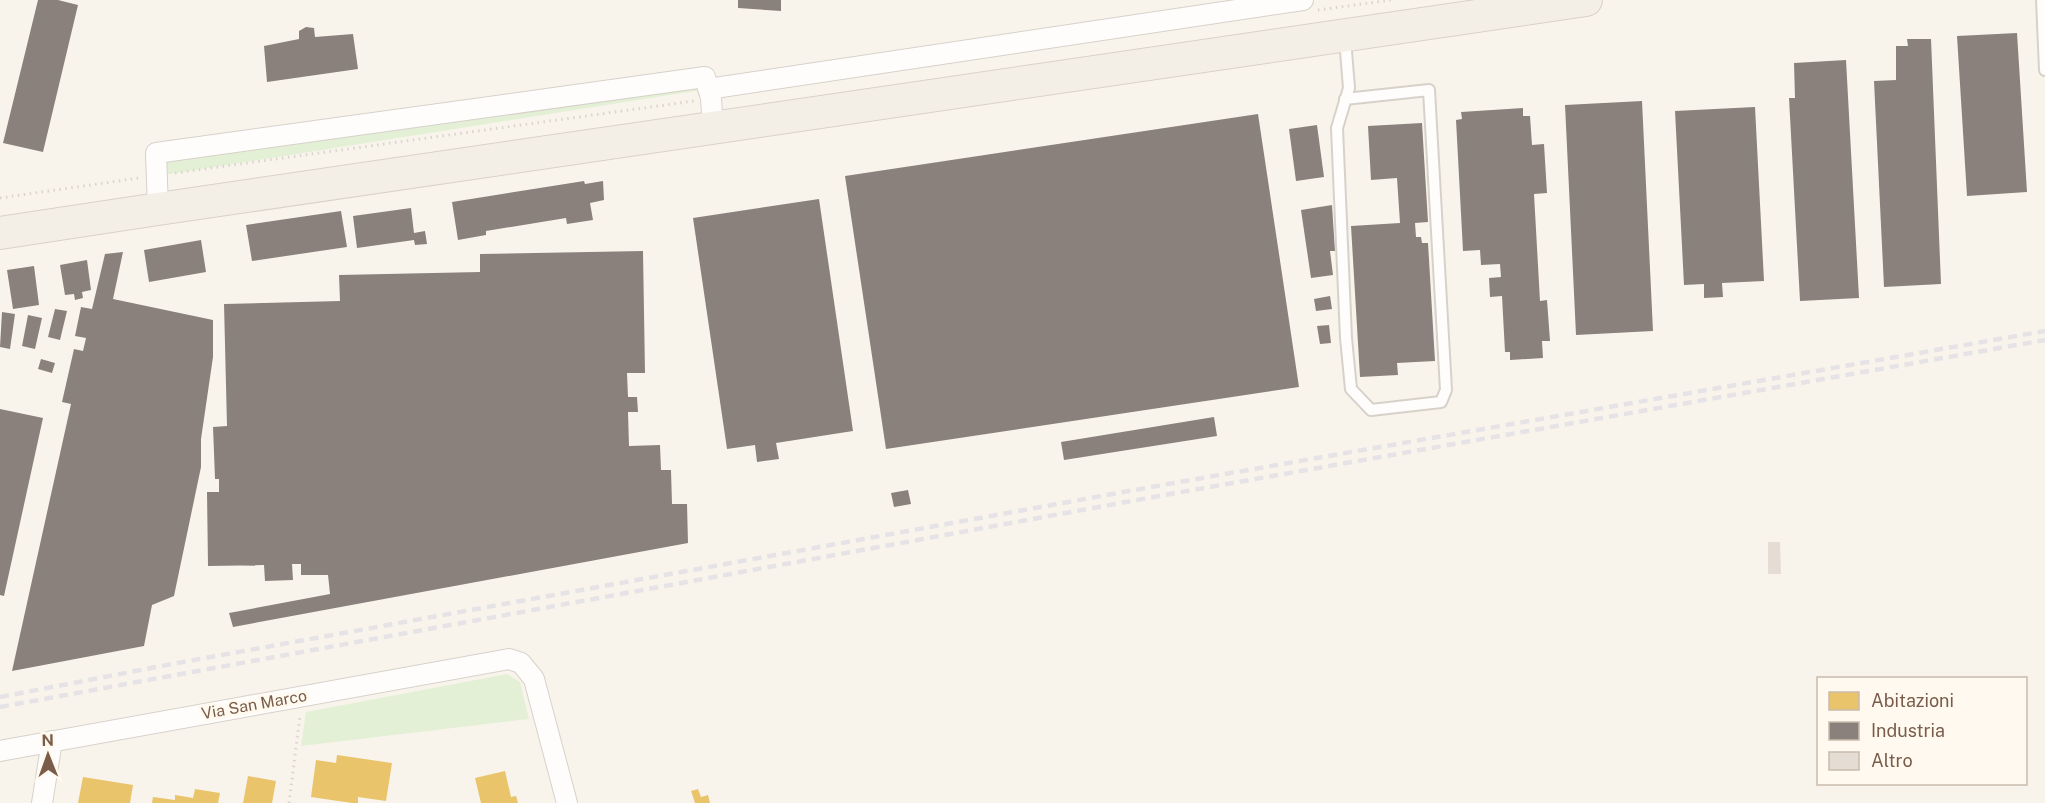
<svg xmlns="http://www.w3.org/2000/svg" width="2045" height="803" font-family="'Public Sans',sans-serif">
  <style>
    .green { fill: #e4f0d6 }
    .homes { fill: #e9c46a }
    .industry { fill: #8a817c }
    .building { fill: #e5ddd3 }
    .lines { fill: none; stroke-linecap: round; stroke-linejoin: round }
    .service-casing { stroke: #d7d1ca; stroke-width: 14 }
    .minor-casing { stroke: #d7d1ca; stroke-width: 22 }
    .primary-casing { stroke: #dad1c9; stroke-width: 34 }
    .path { stroke: #dbd4ce; stroke-width: 3; stroke-dasharray: 1.5 4.5; stroke-linecap: butt }
    .service { stroke: #fefdfc; stroke-width: 10 }
    .minor { stroke: #fefdfc; stroke-width: 20 }
    .primary { stroke: #f3efe6; stroke-width: 32 }
    .rail { stroke: #e5e3e5; stroke-width: 4.5; stroke-dasharray: 9 6; stroke-linecap: butt }
    .labels { text-anchor: middle; stroke-width: 6; stroke-linejoin: round; paint-order: stroke }
    .street-label { font-size: 16px; fill: #795d4a; stroke: #fff9ef }
  </style>
  <rect width="100%" height="100%" fill="#f8f4ec"/>
  <!-- green -->
  <path class="green" d="M705,77L708,89L157,176L156,153Z
    M507,674L520,682L529,719L301,746L306,712Z"/>
  <!-- homes -->
  <path class="homes" d="M337,755L392,763L386,801L358,797V803H352L311,797L316,760L336,763Z
    M505,771L511,797L516,796L518,803H481L475,778Z
    M248,776L276,781L272,803H243Z
    M83,777L133,785L130,803H78Z
    M195,789L220,793L218,803H152L153,797L175,800V795L193,798Z
    M698,789L701,797L708,795L710,803H695L691,791Z"/>
  <!-- industry -->
  <path class="industry" d="M38,0H58L78,5L43,152L3,143Z
    M738,0H781V11L738,8Z
    M306,27L314,28L315,37L353,34L358,69L267,82L264,46L299,39V31Z
    M2017,33L2027,192L1967,196L1957,36Z
    M1907,39H1931L1941,284L1884,287L1874,81L1896,80V46H1908Z
    M1846,60L1859,298L1800,301L1789,98H1795L1794,63Z
    M1642,101L1653,331L1576,335L1565,105Z
    M1755,107L1764,281L1722,283L1723,297L1704,298V284L1684,285L1675,111Z
    M1523,108V116H1530L1532,145L1544,144L1547,193L1534,194L1540,301L1547,300L1550,341H1542L1543,358L1510,360V352H1505L1502,296L1490,297L1489,278L1501,277L1500,264L1481,265L1480,250L1463,251L1456,120L1462,119L1461,112Z
    M1258,114L1299,387L886,449L845,176Z
    M1422,123L1428,222L1415,223L1416,237H1421L1422,243H1428L1435,361L1397,363L1398,375L1360,377L1351,226L1400,223L1397,178L1371,180L1368,126Z
    M1317,125L1324,177L1296,181L1289,129Z
    M584,181L585,184L603,181L604,200L590,203L593,220L567,224L566,218L486,231V235L458,240L452,202Z
    M819,199L853,431L776,443L779,459L757,462L755,445L727,449L693,218Z
    M1332,205L1335,251H1330L1333,275L1311,278L1301,210Z
    M411,208L414,233L425,231L427,244L415,245L414,240L357,248L353,216Z
    M341,211L347,247L252,261L246,225Z
    M201,240L206,272L149,282L144,250Z
    M643,251L645,373H627L628,397H637L638,412H628L629,446L660,445L661,470H671L672,504H687L688,543L233,627L229,613L330,594L328,575H301V564H292L293,580L265,581L264,565L208,566L207,492H219V479H215L213,427L227,426L224,304L340,301L339,275L480,272V254Z
    M123,252L113,299L213,320V357L201,439V467L174,596L152,605L144,646L12,671L71,404L62,402L74,349L83,351L86,338L75,336L81,307L92,309L105,254Z
    M87,260L91,290L82,292L83,298L75,300L74,294L65,295L60,265Z
    M34,266L39,305L13,309L7,270Z
    M1330,296L1332,309L1316,311L1314,299Z
    M55,309L67,311L60,340L48,337Z
    M2,312L15,314L10,349L0,347Z
    M28,315L42,318L35,349L22,346Z
    M1329,325L1331,343L1320,344L1317,326Z
    M41,359L55,363L52,373L38,369Z
    M0,409L43,418L4,596L0,595Z
    M1214,417L1217,436L1064,460L1061,442Z
    M908,490L911,504L894,507L891,493Z"/>
  <!-- building -->
  <path class="building" d="M1768,542H1780L1781,574H1768Z"/>
  <g class="lines">
    <defs>
      <path id="service" d="M2042,0L2045,70
        M1345,39L1349,88L1337,128L1346,338L1351,389L1371,410L1441,402L1446,390L1429,90L1345,99"/>
      <path id="minor" d="M708,89L1303,0
        M158,209L156,153L705,77L711,98L713,128
        M0,751L509,659L521,663L534,679L567,803
        M42,803L52,741"/>
      <path id="primary" d="M0,233L158,209L1586,0"/>
    </defs>
    <!-- service casing -->
    <use href="#service" class="service-casing"/>
    <!-- minor casing -->
    <use href="#minor" class="minor-casing"/>
    <!-- primary casing -->
    <use href="#primary" class="primary-casing"/>
    <!-- path -->
    <path class="path" d="M1318,10L1391,0
      M175,173L694,101
      M0,198L139,178
      M289,803L300,716"/>
    <!-- service -->
    <use href="#service" class="service"/>
    <!-- minor -->
    <use href="#minor" class="minor"/>
    <!-- primary -->
    <use href="#primary" class="primary"/>
    <!-- rail -->
    <path class="rail" d="M0,697L172,664L1168,484L2045,331
      M0,707L1170,494L2045,340"/>
  </g>
  <g class="labels">
    <!-- street labels -->
    <g class="street-label">
      <text transform="translate(254 704) rotate(-10)" y="6">Via San Marco</text>
    </g>
  </g>
  <!-- legend -->
  <rect x="1817" y="677" width="210" height="108" fill="#fff9ef" stroke="#c9bbad" stroke-width="1.5"/>
  <rect x="1829" y="692" width="30" height="18" fill="#e9c46a" stroke="#c9bbad" stroke-width="1.5"/>
  <text x="1871" y="707" font-size="18" fill="#795d4a">Abitazioni</text>
  <rect x="1829" y="722" width="30" height="18" fill="#8a817c" stroke="#c9bbad" stroke-width="1.5"/>
  <text x="1871" y="737" font-size="18" fill="#795d4a">Industria</text>
  <rect x="1829" y="752" width="30" height="18" fill="#e5ddd3" stroke="#c9bbad" stroke-width="1.5"/>
  <text x="1871" y="767" font-size="18" fill="#795d4a">Altro</text>
  <!-- north arrow -->
  <g transform="translate(48 755) rotate(359)" stroke="#fff9ef" stroke-width="4.5" paint-order="stroke">
  <path d="M0-4.5L10 22L0 15L-10 22Z" fill="#795d4a"/>
  <text y="-9" font-size="16" font-weight="bold" text-anchor="middle" fill="#795d4a">N</text>
  </g>
</svg>
